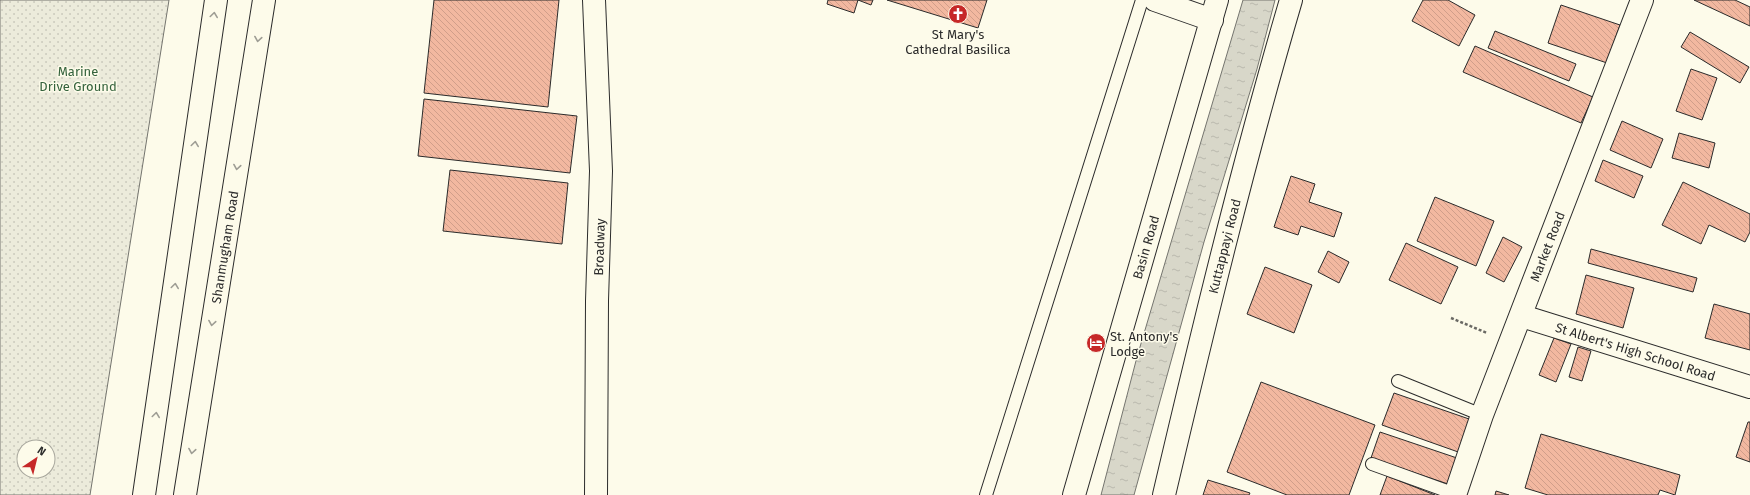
<svg xmlns="http://www.w3.org/2000/svg" width="1750" height="495" font-family="'Fira Sans',sans-serif">
  <style>
    .park { fill: url(#park-dots); stroke: #74746e; fill-rule: evenodd }
    .water { fill: url(#water-ripples); stroke: #74746e }
    .building { fill: url(#building-back-hatch); stroke: #2b2b2b }
    .lines { fill: none; stroke-linecap: round; stroke-linejoin: round }
    .lane-casing { stroke: #2b2b2b; stroke-width: 14 }
    .street-casing { stroke: #2b2b2b; stroke-width: 24 }
    .secondary-casing { stroke: #2b2b2b; stroke-width: 24 }
    .primary-casing { stroke: #2b2b2b; stroke-width: 24 }
    .path { stroke: #6a6964; stroke-width: 2.5; stroke-dasharray: 3 2; stroke-linecap: butt }
    .lane { stroke: #fdfbea; stroke-width: 12 }
    .street { stroke: #fdfbea; stroke-width: 22 }
    .secondary { stroke: #fdfbea; stroke-width: 22 }
    .primary { stroke: #fdfbea; stroke-width: 22 }
    .oneway { stroke: #9e9d94 }
    .labels { text-anchor: middle; stroke-width: 3; stroke-linejoin: round; paint-order: stroke }
    .poi-label { font-size: 13px; fill: #2b2b2b; stroke: #fdfbea }
    .park-label { font-size: 13px; fill: #34623c; stroke: #fdfbea }
    .street-label { font-size: 13px; fill: #2b2b2b; stroke: #fdfbea }
  </style>
  <defs>
    <pattern id="park-dots" width="8" height="8" patternUnits="userSpaceOnUse"><rect width="8" height="8" fill="#ecebdb"/><path d="M2 2h.1M6 6h.1" fill="none" stroke="#cbcabc" stroke-width="1.8" stroke-linecap="round"/></pattern>
    <pattern id="water-ripples" width="26" height="14" patternUnits="userSpaceOnUse"><rect width="26" height="14" fill="#d8d7c9"/><path d="M2 4q2-2 4 0t4 0M15 11q2-2 4 0t4 0" fill="none" stroke="#bab9ad"/></pattern>
    <pattern id="building-back-hatch" width="6" height="6" patternUnits="userSpaceOnUse"><rect width="6" height="6" fill="#f2b8a0"/><path d="M-1 5l2 2M0 0l6 6M5-1l2 2" fill="none" stroke="#d09e8a"/></pattern>
  </defs>
  <rect width="100%" height="100%" fill="#fdfbea"/>
  <!-- park -->
  <path class="park" d="M0,0H169L90,495H0ZM24,447H48V471H24Z"/>
  <!-- water -->
  <path class="water" d="M1243,0H1275L1257,69L1204,242L1134,495H1101L1137,357Z"/>
  <!-- building -->
  <path class="building" d="M434,0H559L548,107L424,93Z
    M828,0H873L871,5L858,0L854,13L827,4Z
    M887,0H987L978,28Z
    M1423,0H1448L1475,15L1459,46L1412,21Z
    M1694,0H1735L1750,7V26Z
    M1561,5L1620,25L1607,63L1548,43Z
    M1495,31L1576,64L1569,81L1488,48Z
    M1690,32L1749,67L1740,83L1681,47Z
    M1475,46L1593,97L1581,123L1463,72Z
    M1691,69L1717,78L1702,120L1676,111Z
    M424,99L577,116L570,173L418,156Z
    M1622,121L1663,139L1651,168L1610,150Z
    M1679,133L1715,143L1709,168L1672,158Z
    M1603,160L1643,176L1634,198L1595,181Z
    M450,170L568,183L562,244L443,231Z
    M1291,176L1315,184L1309,202L1342,213L1334,237L1301,226L1298,235L1274,227Z
    M1683,182L1750,214V232L1745,242L1709,225L1701,244L1662,225Z
    M1435,197L1494,221L1476,266L1417,241Z
    M1503,237L1522,247L1504,282L1486,273Z
    M1406,243L1458,267L1441,304L1389,280Z
    M1591,249L1697,278L1693,292L1588,263Z
    M1328,251L1349,262L1339,283L1318,272Z
    M1265,267L1312,285L1294,333L1247,314Z
    M1586,275L1634,288L1623,328L1576,314Z
    M1714,304L1750,314V350L1705,338Z
    M1554,338L1571,344L1556,382L1539,375Z
    M1578,347L1591,351L1582,381L1569,377Z
    M1261,382L1375,425L1349,495H1287L1227,472Z
    M1394,393L1472,420L1461,453L1382,425Z
    M1748,422H1750V462L1736,457Z
    M1380,432L1457,458L1448,484L1371,458Z
    M1541,434L1680,475L1675,495L1660,490L1658,495H1548L1525,488Z
    M1387,476L1435,495H1380Z
    M1208,480L1250,493L1249,495H1203Z
    M1496,491L1509,495H1495Z"/>
  <g class="lines">
    <defs>
      <path id="lane" d="M1398,381L1482,415
        M1372,464L1455,494
        M986,495L1142,0"/>
      <g id="street">
        <path d="M1155,0L1212,20"/>
        <path id="s1" d="M1522,316L1750,387"/>
        <path id="s2" d="M1074,495L1217,0"/>
        <path id="s3" d="M1164,495C1203,329 1243,163 1291,0"/>
      </g>
      <g id="secondary">
        <path d="M594,0L601,171L597,301L596,495"/>
        <path id="s4" d="M1455,495L1482,415L1642,0"/>
      </g>
      <g id="primary">
        <path d="M144,495L216,0"/>
        <path id="s5" d="M185,495L264,0"/>
      </g>
    </defs>
    <!-- lane casing -->
    <use href="#lane" class="lane-casing"/>
    <!-- street casing -->
    <use href="#street" class="street-casing"/>
    <!-- secondary casing -->
    <use href="#secondary" class="secondary-casing"/>
    <!-- primary casing -->
    <use href="#primary" class="primary-casing"/>
    <!-- path -->
    <path class="path" d="M1451,318L1487,333"/>
    <!-- lane -->
    <use href="#lane" class="lane"/>
    <!-- street -->
    <use href="#street" class="street"/>
    <!-- secondary -->
    <use href="#secondary" class="secondary"/>
    <!-- primary -->
    <use href="#primary" class="primary"/>
  </g>
  <!-- one-way arrows -->
  <defs><path id="oneway-chevron" d="M-2-3.5L2.5 0L-2 3.5" fill="none" stroke-width="1.6" stroke-linecap="round" stroke-linejoin="round"/></defs>
  <g class="oneway">
    <use href="#oneway-chevron" transform="translate(214 15) rotate(-82)"/>
    <use href="#oneway-chevron" transform="translate(258 39) rotate(99)"/>
    <use href="#oneway-chevron" transform="translate(195 144) rotate(-82)"/>
    <use href="#oneway-chevron" transform="translate(237 167) rotate(99)"/>
    <use href="#oneway-chevron" transform="translate(175 286) rotate(-82)"/>
    <use href="#oneway-chevron" transform="translate(212 323) rotate(99)"/>
    <use href="#oneway-chevron" transform="translate(156 415) rotate(-82)"/>
    <use href="#oneway-chevron" transform="translate(192 451) rotate(99)"/>
  </g>
  <!-- icons -->
  <defs>
    <symbol id="church-disc" viewBox="-11 -11 22 22"><circle r="9.5" fill="#c62828" stroke="#fdfbea"/><path d="M-1.2-6h2.4v3.5h3.3v2.4h-3.3V6h-2.4V-.1h-3.3v-2.4h3.3Z" fill="#fff"/></symbol>
    <symbol id="hotel-disc" viewBox="-11 -11 22 22"><circle r="9.5" fill="#c62828" stroke="#fdfbea"/><path d="M-6-4.5h1.5V1H6V5H4.5V3h-9V5H-6ZM-4 0a1.8 1.8 0 1 1 3.6 0ZM.5 0V-2.5h3Q6-2.5 6 0Z" fill="#fff"/></symbol>
  </defs>
  <g fill-rule="evenodd">
    <use href="#church-disc" x="947" y="3" width="22" height="22"/>
    <use href="#hotel-disc" x="1085" y="332" width="22" height="22"/>
  </g>
  <g class="labels">
    <!-- poi labels -->
    <g class="poi-label">
      <text x="958" y="39">St Mary's<tspan x="958" dy="15">Cathedral Basilica</tspan></text>
      <text x="1110" y="341" text-anchor="start">St. Antony's<tspan x="1110" dy="15">Lodge</tspan></text>
    </g>
    <!-- park labels -->
    <g class="park-label">
      <text x="78" y="76">Marine<tspan x="78" dy="15">Drive Ground</tspan></text>
    </g>
    <!-- street labels -->
    <g class="street-label">
      <text transform="translate(599 247) rotate(-88)" y="5">Broadway</text>
      <text dy="5" stroke="none"><textPath href="#s3" startOffset="256">Kuttappayi Road</textPath></text>
      <text dy="5" stroke="none"><textPath href="#s4" startOffset="265">Market Road</textPath></text>
      <text dy="5" stroke="none"><textPath href="#s5" startOffset="251">Shanmugham Road</textPath></text>
      <text dy="5" stroke="none"><textPath href="#s2" startOffset="258">Basin Road</textPath></text>
      <text dy="5" stroke="none"><textPath href="#s1" startOffset="119">St Albert's High School Road</textPath></text>
    </g>
  </g>
  <!-- north arrow -->
  <g transform="translate(36 459) rotate(35)"><circle r="19" fill="#fdfbea" stroke="#a9a89e"/>
  <path d="M0-3L7 15L0 10L-7 15Z" fill="#c62828"/>
  <text y="-6" font-size="11" font-weight="bold" text-anchor="middle" fill="#2b2b2b">N</text>
  </g>
</svg>
